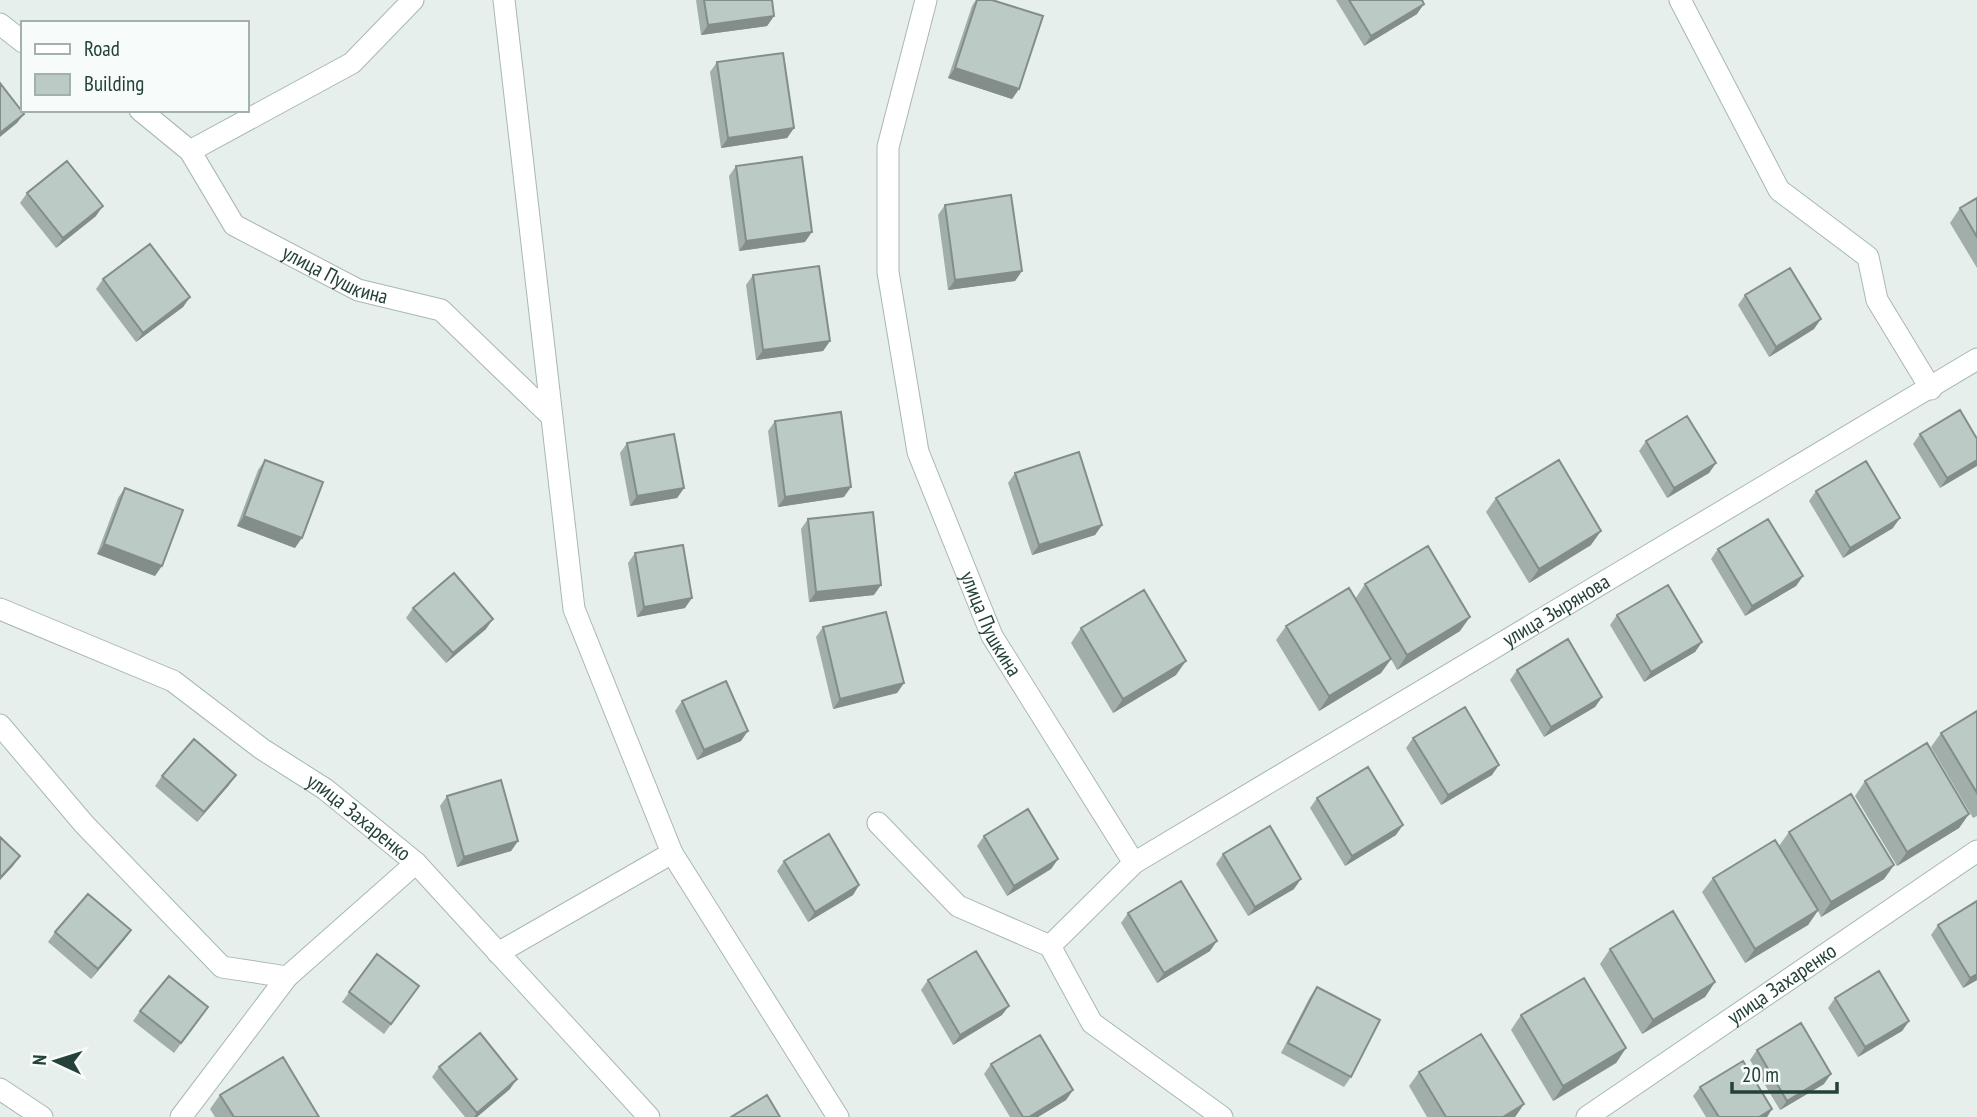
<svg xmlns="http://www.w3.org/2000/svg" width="1977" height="1117" font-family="'PT Sans Narrow',sans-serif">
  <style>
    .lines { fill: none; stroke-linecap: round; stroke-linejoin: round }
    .minor-casing { stroke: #a8b8b2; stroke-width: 23 }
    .minor { stroke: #fff; stroke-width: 21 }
    .wall { fill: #a1aea9 }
    .shaded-wall { fill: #838d89 }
    .building { fill: #bbcac4; stroke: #838d89; stroke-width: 2 }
    .labels { text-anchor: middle; stroke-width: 7; stroke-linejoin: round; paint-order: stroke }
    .street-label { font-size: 21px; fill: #24423a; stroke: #f7fbf9 }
  </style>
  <rect width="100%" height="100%" fill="#e6efeb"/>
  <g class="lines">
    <defs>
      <g id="minor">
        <path d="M504,0L574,609L672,853L838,1117"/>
        <path id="s1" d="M926,0L888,147V272L918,452L992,636L1134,863L1050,946L1092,1023L1222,1117"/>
        <path d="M1680,0L1779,190L1868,257L1877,300L1931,389"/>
        <path d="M0,24L23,42"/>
        <path id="s2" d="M140,110L190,151L234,225L358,290L441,310L550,415"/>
        <path d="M190,151L352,63L413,0"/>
        <path id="s3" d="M0,609L173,681L262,749L325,789L416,863L649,1117"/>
        <path d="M0,725L84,824L222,967L287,977"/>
        <path d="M878,823L958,906L1050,946"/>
        <path id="s4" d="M1134,863L1977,359"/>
        <path d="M498,953L672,853"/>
        <path d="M0,1089L42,1117"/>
        <path d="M181,1117L287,977L416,863"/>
        <path id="s5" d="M1587,1117L1977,851"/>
      </g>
    </defs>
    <!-- minor casing -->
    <use href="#minor" class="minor-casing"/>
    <!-- minor -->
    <use href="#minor" class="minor"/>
  </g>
  <!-- wall -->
  <path class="wall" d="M696,0H772L774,16L767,26L701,35Z
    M976,0H992L1019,89L1012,99L948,78L972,6Z
    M1336,0H1422L1417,14L1364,46Z
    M717,62L794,128L787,138L721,148L710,72Z
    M736,166L805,242L739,251L729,176Z
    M27,193L96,216L56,248L20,203Z
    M1977,198V268L1950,223L1960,208Z
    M945,205L1022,271L1015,281L948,290L938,215Z
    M753,275L830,341L823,351L756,360L746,285Z
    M103,279L190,297L183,307L136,342L96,289Z
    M1745,295L1814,329L1769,357L1738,305Z
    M775,421L844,497L778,507L768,431Z
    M1920,434L1977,439L1940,488L1913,444Z
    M1646,441L1716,463L1709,473L1667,498L1639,451Z
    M627,443L684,488L677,498L630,506L620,453Z
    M265,460L295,548L237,526L258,470Z
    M1015,473L1102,525L1095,535L1032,555L1008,483Z
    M125,488L155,576L97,554L118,498Z
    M1816,491L1893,528L1843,558L1809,501Z
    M1496,498L1591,545L1529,583L1486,512Z
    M808,519L874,595L809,602L801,529Z
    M1718,549L1803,576L1796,586L1745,616L1711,559Z
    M635,553L685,608L637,617L628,563Z
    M1365,584L1460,631L1397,670L1391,659L1381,673L1319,711L1276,640L1286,626L1355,599Z
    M413,608L486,629L446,663L406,618Z
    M1617,615L1702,642L1695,652L1644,682L1610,625Z
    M823,627L904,683L897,693L833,709L816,637Z
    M1081,628L1176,675L1113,713L1071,643Z
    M1517,670L1602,697L1595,707L1544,737L1510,680Z
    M682,701L741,741L697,760L675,711Z
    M1977,711V816L1973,818L1931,747L1941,733Z
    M1413,738L1492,775L1441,805L1406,748Z
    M162,776L229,785L197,822L155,786Z
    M1865,781L1969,814L1959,828L1897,866L1855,796Z
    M447,796L518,841L511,851L457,867L440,806Z
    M1317,798L1396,835L1345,866L1310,808Z
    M1789,832L1894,865L1884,879L1821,917L1818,911L1808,925L1745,963L1702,892L1713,878L1779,846Z
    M984,836L1058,859L1051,869L1007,896L977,846Z
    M1223,854L1294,889L1248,916L1216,864Z
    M784,861L859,885L853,895L808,922L777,871Z
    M1128,913L1210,951L1157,983L1121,923Z
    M1938,925L1977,980L1963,988L1931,935Z
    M131,930L124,940L91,979L48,942L55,932Z
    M1610,949L1715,982L1705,997L1642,1034L1600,964Z
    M377,954L419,986L384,1034L342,1002Z
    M928,980L1002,1015L953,1045L921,990Z
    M1317,987L1351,1077L1344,1087L1281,1053L1310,997Z
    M1835,998L1909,1021L1902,1031L1858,1057L1828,1008Z
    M208,1007L174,1053L133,1021L140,1011Z
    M1521,1015L1626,1048L1616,1063L1553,1101L1511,1030Z
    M1757,1050L1824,1084L1780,1110L1750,1060Z
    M991,1064L1073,1090L1066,1100L1038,1117H1010L984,1074Z
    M439,1067L510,1089L477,1117H465L432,1077Z
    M1419,1072L1524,1104L1515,1117H1427L1409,1086Z
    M1700,1087L1772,1109L1767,1117H1706L1693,1096Z
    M220,1095L319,1117H215L210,1109Z"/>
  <!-- shaded-wall -->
  <path class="shaded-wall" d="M1424,4L1417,14L1364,46L1371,36Z
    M774,16L767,26L701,35L708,25Z
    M955,68L1019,89L1012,99L948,78Z
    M24,114L17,123L0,137V133Z
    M794,128L787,138L721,148L728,138Z
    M103,206L96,216L56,248L63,238Z
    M812,232L805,242L739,251L746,241Z
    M1022,271L1015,281L948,290L955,280Z
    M190,297L183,307L136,342L143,333Z
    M1821,319L1814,329L1769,357L1776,347Z
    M830,341L823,351L756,360L763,350Z
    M1977,460V466L1940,488L1947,478Z
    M1716,463L1709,473L1667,498L1674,488Z
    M851,487L844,497L778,507L785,497Z
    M684,488L677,498L630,506L637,496Z
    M244,516L302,538L295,548L237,526Z
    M1900,518L1893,528L1843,558L1850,548Z
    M1102,525L1095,535L1032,555L1039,545Z
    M1601,531L1591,545L1529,583L1539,569Z
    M104,544L162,566L155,576L97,554Z
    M1803,576L1796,586L1745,616L1752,606Z
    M881,585L874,595L809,602L816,592Z
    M692,598L685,608L637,617L644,607Z
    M1470,617L1460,631L1397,670L1407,655Z
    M493,619L486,629L446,663L453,653Z
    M1702,642L1695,652L1644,682L1651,672Z
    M1391,659L1381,673L1319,711L1329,696Z
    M1186,661L1176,675L1113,713L1123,699Z
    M904,683L897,693L833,709L840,699Z
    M1602,697L1595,707L1544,737L1551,727Z
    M748,731L741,741L697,760L704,750Z
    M1499,765L1492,775L1441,805L1448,795Z
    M236,775L229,785L197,822L204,812Z
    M1969,814L1959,828L1897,866L1907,852Z
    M1403,825L1396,835L1345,866L1352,856Z
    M518,841L511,851L457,867L464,857Z
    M20,856L13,866L0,880V878Z
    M1058,859L1051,869L1007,896L1014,886Z
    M1894,865L1884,879L1821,917L1831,902Z
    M1301,879L1294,889L1248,916L1255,907Z
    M859,885L853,895L808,922L815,912Z
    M1818,910L1808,925L1745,963L1755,949Z
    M131,930L124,940L91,979L98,969Z
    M1217,941L1210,951L1157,983L1164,973Z
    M1977,974V980L1963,988L1970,978Z
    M1715,982L1705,997L1642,1034L1653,1020Z
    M1009,1006L1002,1015L953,1045L960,1035Z
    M1909,1021L1902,1031L1858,1057L1865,1047Z
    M1626,1048L1616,1063L1553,1101L1563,1086Z
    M1831,1074L1824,1084L1780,1110L1787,1101Z
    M517,1079L510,1089L477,1117H474L477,1113Z
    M1073,1090L1066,1100L1038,1117H1029Z
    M1524,1104L1515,1117H1503Z
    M1772,1109L1767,1117H1759Z"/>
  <!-- building -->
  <path class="building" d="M704,0H772L774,16L708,25Z
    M977,0H992L1043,16L1019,89L955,68Z
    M1349,0H1422L1424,4L1371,36Z
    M783,53L794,128L728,138L717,62Z
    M0,83L24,114L0,133Z
    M802,157L812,232L746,241L736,166Z
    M67,161L103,206L63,238L27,193Z
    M1011,195L1022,271L955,280L945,205Z
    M1977,198V237L1960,208Z
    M150,244L190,297L143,333L103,279Z
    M819,266L830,341L763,350L753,275Z
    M1790,268L1821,319L1776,347L1745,295Z
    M1960,410L1977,439V460L1947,478L1920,434Z
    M841,412L851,487L785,497L775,421Z
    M1687,416L1716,463L1674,488L1646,441Z
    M674,434L684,488L637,496L627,443Z
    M1079,452L1102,525L1039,545L1015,473Z
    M265,460L323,482L302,538L244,516Z
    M1559,460L1601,531L1539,569L1496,498Z
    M1866,461L1900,518L1850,548L1816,491Z
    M125,488L183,510L162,566L104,544Z
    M873,512L881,585L816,592L808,519Z
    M1768,519L1803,576L1752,606L1718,549Z
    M683,545L692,598L644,607L635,553Z
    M1428,546L1470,617L1407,655L1365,584Z
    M454,573L493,619L453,653L413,608Z
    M1668,585L1702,642L1651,672L1617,615Z
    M1349,588L1391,659L1329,696L1286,626Z
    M1144,590L1186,661L1123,699L1081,628Z
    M886,612L904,683L840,699L823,627Z
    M1568,639L1602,697L1551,727L1517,670Z
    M726,681L748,731L704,750L682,701Z
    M1465,707L1499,765L1448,795L1413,738Z
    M1977,711V793L1941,733Z
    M194,739L236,775L204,812L162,776Z
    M1927,743L1969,814L1907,852L1865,781Z
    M1368,767L1403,825L1352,856L1317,798Z
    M501,780L518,841L464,857L447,796Z
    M1851,794L1894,865L1831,902L1789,832Z
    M1028,809L1058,859L1014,886L984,836Z
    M1270,826L1301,879L1255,907L1223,854Z
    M829,834L859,885L815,912L784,861Z
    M0,837L20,856L0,878Z
    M1775,840L1818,910L1755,949L1713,878Z
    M1181,881L1217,941L1164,973L1128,913Z
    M88,894L131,930L98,969L55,932Z
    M1977,901V974L1970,978L1938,925Z
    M1673,911L1715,982L1653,1020L1610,949Z
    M976,951L1009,1006L960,1035L928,980Z
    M377,954L419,986L391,1024L349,992Z
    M1879,971L1909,1021L1865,1047L1835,998Z
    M169,976L208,1007L181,1043L140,1011Z
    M1584,978L1626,1048L1563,1086L1521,1015Z
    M1317,987L1380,1020L1351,1077L1288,1043Z
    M1801,1023L1831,1074L1787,1101L1757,1050Z
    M480,1033L517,1079L477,1113L439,1067Z
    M1481,1034L1524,1104L1503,1117H1446L1419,1072Z
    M1040,1035L1073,1090L1029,1117H1023L991,1064Z
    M283,1057L319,1117H234L220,1095Z
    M1743,1061L1772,1109L1759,1117H1719L1700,1087Z
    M767,1095L780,1117H731Z"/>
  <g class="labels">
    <!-- street labels -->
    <g class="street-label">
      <text dy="7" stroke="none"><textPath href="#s2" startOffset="264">улица Пушкина</textPath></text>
      <text dy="7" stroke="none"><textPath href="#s4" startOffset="492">улица Зырянова</textPath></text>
      <text dy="7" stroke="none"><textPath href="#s1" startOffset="646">улица Пушкина</textPath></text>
      <text dy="7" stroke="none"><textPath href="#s3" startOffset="418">улица Захаренко</textPath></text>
      <text dy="7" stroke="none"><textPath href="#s5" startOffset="236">улица Захаренко</textPath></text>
    </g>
  </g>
  <!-- legend -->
  <rect x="21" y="21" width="228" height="91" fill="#f7fbf9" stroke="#a3b1ad" stroke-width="2"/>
  <rect x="35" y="44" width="35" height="10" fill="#ffffff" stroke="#a3b1ad" stroke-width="2"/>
  <text x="84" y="56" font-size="21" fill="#24423a">Road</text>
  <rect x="35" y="74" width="35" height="21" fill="#bbcac4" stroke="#a3b1ad" stroke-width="2"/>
  <text x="84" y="91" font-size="21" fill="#24423a">Building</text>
  <!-- north arrow -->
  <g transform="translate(56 1061) rotate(274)" stroke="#f7fbf9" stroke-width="5" paint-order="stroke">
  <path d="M0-5L12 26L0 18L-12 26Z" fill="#24423a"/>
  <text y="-10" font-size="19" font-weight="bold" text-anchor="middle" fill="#24423a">N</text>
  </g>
  <!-- scale -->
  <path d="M1732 1082v10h105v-10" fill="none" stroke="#24423a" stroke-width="3.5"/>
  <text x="1742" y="1082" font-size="21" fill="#24423a" stroke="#f7fbf9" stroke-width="5" paint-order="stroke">20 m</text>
</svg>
